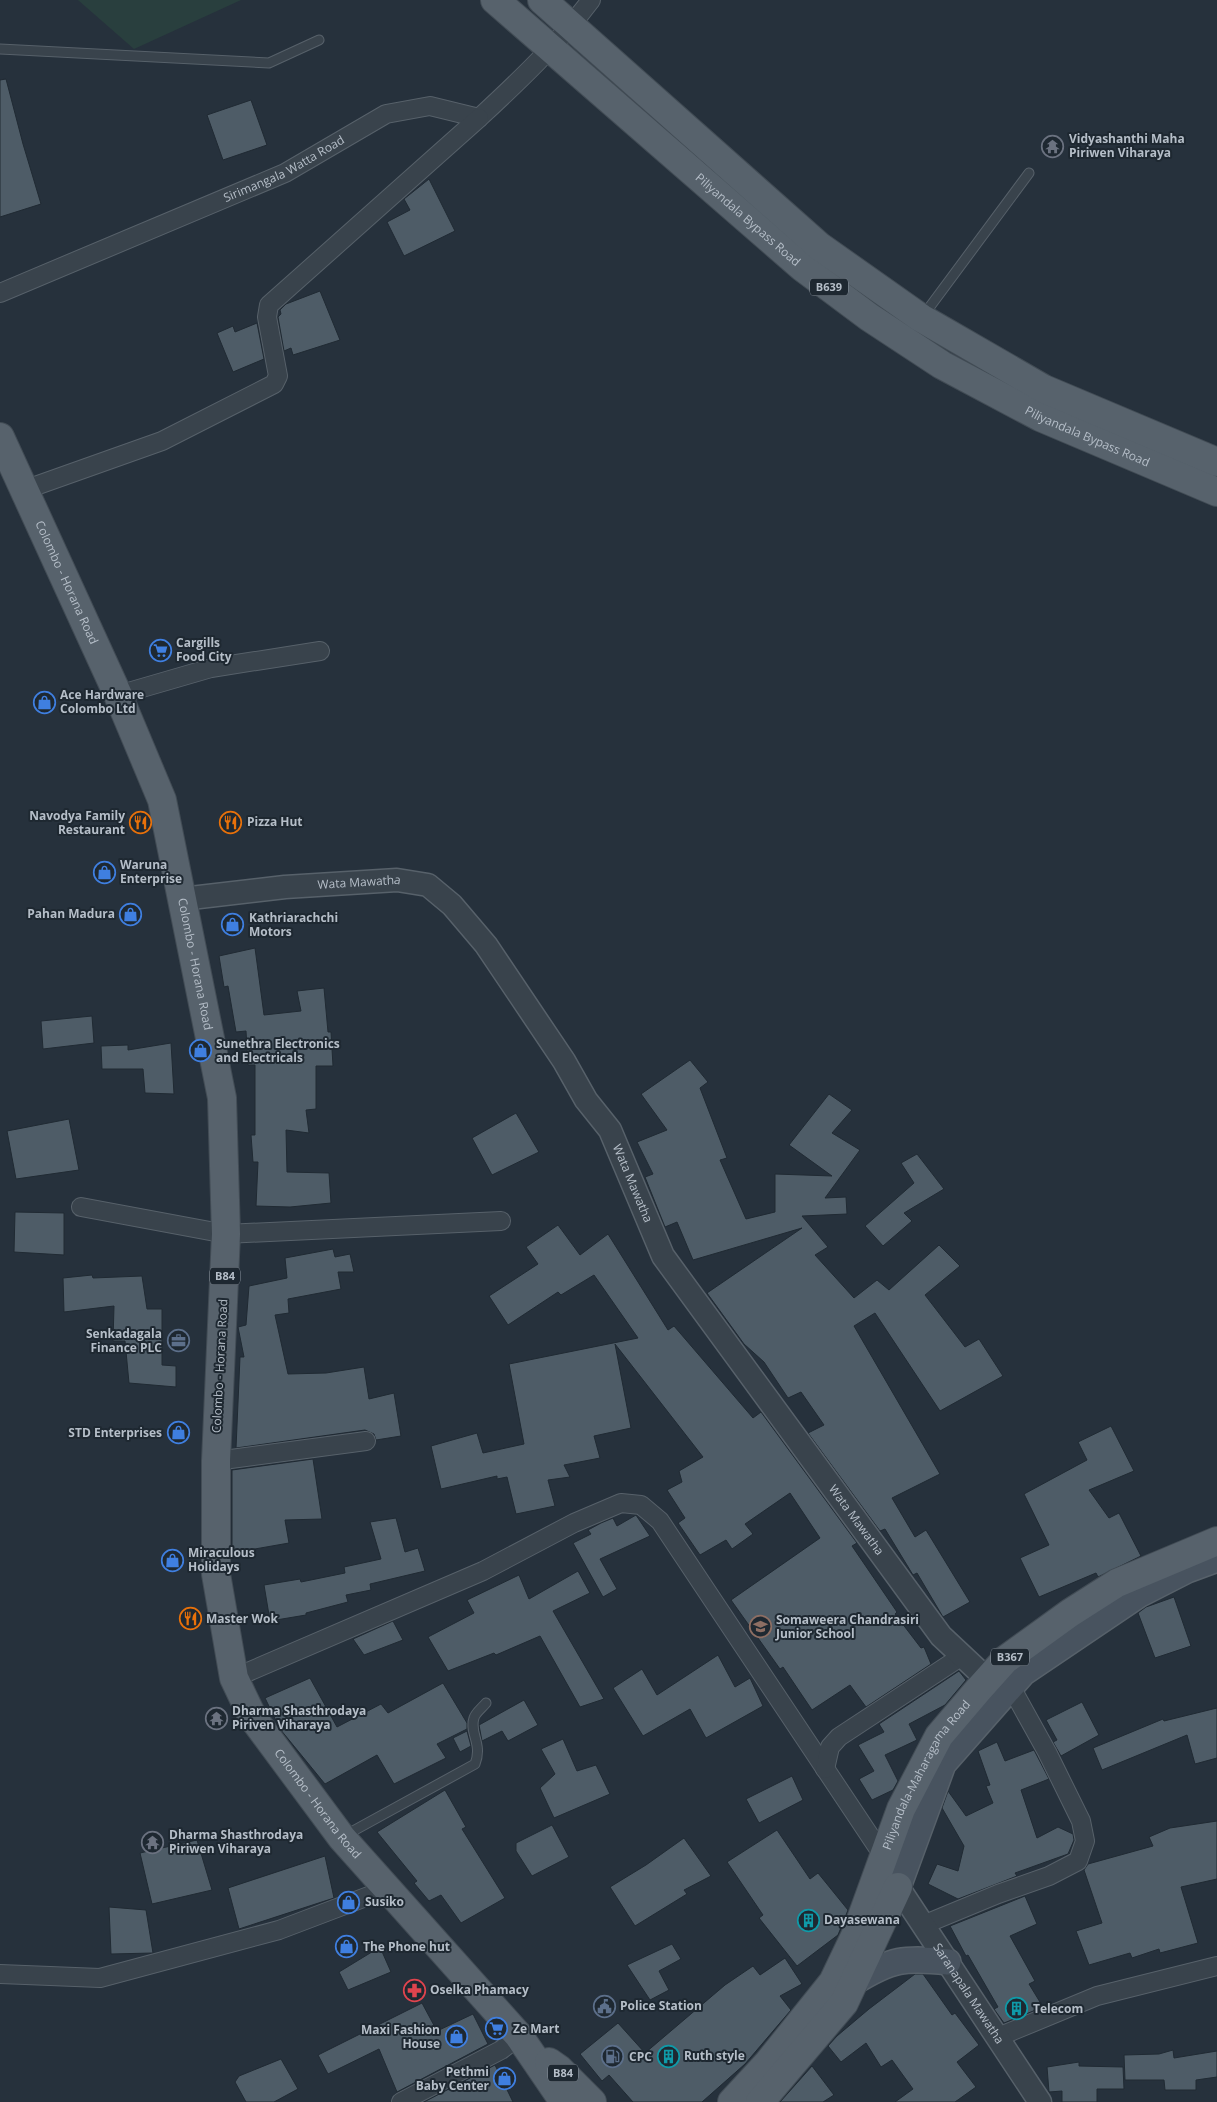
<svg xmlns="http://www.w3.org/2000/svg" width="1217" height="2102" font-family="'Open Sans',sans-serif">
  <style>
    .green { fill: #293f3e }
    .building { fill: #4e5c67; stroke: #202a33 }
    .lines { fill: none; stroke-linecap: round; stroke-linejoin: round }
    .service-casing { stroke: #57616a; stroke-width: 11 }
    .minor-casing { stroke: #57616a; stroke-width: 20 }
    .tertiary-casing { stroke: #57616a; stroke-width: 25 }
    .secondary-casing { stroke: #57616a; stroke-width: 28 }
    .primary-casing { stroke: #424c55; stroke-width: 30 }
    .service { stroke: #39434c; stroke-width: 9 }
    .minor { stroke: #39434c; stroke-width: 18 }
    .tertiary { stroke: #39434c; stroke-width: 22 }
    .secondary { stroke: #48535f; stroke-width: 25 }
    .primary { stroke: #57626c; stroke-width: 28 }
    .labels { text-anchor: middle; stroke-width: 4; stroke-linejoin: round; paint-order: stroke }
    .shield { fill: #1e2831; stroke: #88919b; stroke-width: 1 }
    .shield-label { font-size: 11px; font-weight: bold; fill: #b5bec8 }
    .poi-label { font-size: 12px; font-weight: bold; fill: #b5bec8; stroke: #1e2831; text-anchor: start }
    .street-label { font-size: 12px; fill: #b5bec8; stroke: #1e2831 }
  </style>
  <rect width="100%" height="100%" fill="#26313c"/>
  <!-- green -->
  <path class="green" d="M78,0H241L134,49Z"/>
  <!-- building -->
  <path class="building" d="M6,79L23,144L41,204L0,217V80Z
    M251,100L267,145L223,160L207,115Z
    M429,179L455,231L404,256L387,222L410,210L404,199Z
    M320,291L340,340L293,355L291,348L284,351L278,317L281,314L280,310L286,304Z
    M257,323L264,359L233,372L217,333L233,326L235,332Z
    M255,948L264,1015L301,1011L297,991L324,988L328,1032H331L333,1066H316V1109L306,1110L309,1133L286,1130L287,1172L329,1173L331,1203L290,1207L256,1206L258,1162H253L251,1135H255V1065H248L246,1031L236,1032L228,986L224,987L219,956Z
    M92,1016L94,1043L43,1049L41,1021Z
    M171,1043L174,1094L145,1093L143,1069H102L101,1046L128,1045V1050Z
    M690,1060L708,1082L700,1088L727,1158L720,1160L746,1219L775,1212V1174L832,1176L789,1145L829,1094L852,1110L832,1133L860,1150L825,1198L846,1197L847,1214L802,1216L828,1247L815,1255L854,1298L877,1280L889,1290L939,1245L960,1266L925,1295L965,1347L979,1339L1003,1376L940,1411L875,1313L854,1326L940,1474L892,1498L915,1537L926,1530L970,1602L943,1617L917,1573L913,1575L885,1529L880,1531L808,1433L824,1425L801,1392L788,1398L764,1362L744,1344L707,1293L802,1228L693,1260L677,1222L665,1227L645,1177L653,1174L637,1142L667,1130L641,1094Z
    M516,1113L539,1152L492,1175L472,1138Z
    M69,1119L79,1170L16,1179L7,1131Z
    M917,1154L944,1189L904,1213L912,1221L883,1246L865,1226L914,1183L901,1163Z
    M15,1212L64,1213V1255L14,1252Z
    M558,1225L580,1255L608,1234L668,1330L674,1326L753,1418L761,1412L857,1543L852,1546L897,1612L895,1614L921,1648L924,1647L931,1664L866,1707L850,1685L812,1710L783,1667L780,1669L731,1600L820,1538L790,1493L745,1524L753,1534L732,1549L726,1540L700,1555L678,1523L685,1518L667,1490L682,1482L679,1471L703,1457L615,1344L631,1428L594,1436L600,1458L564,1465L570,1477L548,1480L555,1506L516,1514L507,1477L497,1479V1476L441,1489L431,1446L477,1433L483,1453L524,1444L509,1364L638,1338L594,1275L561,1295L558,1292L508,1325L489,1296L538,1264L526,1247Z
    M333,1249L335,1257L350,1254L354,1272H338L341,1289L288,1299L289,1313L275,1315L288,1374L326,1373L364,1367L369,1399L394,1393L401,1436L376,1440L374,1434L365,1430L236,1448L240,1357H244L238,1327L246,1325L249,1286L287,1278L285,1258Z
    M92,1275L93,1278L142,1276L147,1309H162V1365L176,1366V1387L129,1383L125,1341H113L114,1306L64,1312L63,1278Z
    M1111,1426L1134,1471L1089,1490L1109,1518L1119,1513L1141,1556L1098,1577L1096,1573L1039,1597L1020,1558L1049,1545L1024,1494L1087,1460L1078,1442Z
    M313,1459L322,1519L285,1520L289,1543L232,1553V1470Z
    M636,1515L650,1536L600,1559L617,1589L603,1597L573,1543L591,1534L588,1530L601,1523L613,1518L617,1526Z
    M396,1518L405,1552L418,1548L425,1571L370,1584L371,1590L346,1595L348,1602L306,1613V1615L270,1621L264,1585L300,1579L301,1582L345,1573L344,1567L381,1559L370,1522Z
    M578,1571L590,1593L553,1611L604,1699L580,1707L540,1636L496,1655L494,1653L448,1671L428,1637L474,1613L467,1600L519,1575L529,1599Z
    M1174,1597L1191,1646L1155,1658L1138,1613L1146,1607Z
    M393,1621L403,1640L364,1655L353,1639Z
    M718,1655L735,1687L750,1678L763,1706L706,1738L690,1709L643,1736L613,1688L642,1669L657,1695Z
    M959,1671L966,1680L945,1705L909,1724L917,1740L885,1755L898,1781L893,1790L872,1800L859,1779L874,1771L858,1745L884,1732L879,1724Z
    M310,1678L337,1727L381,1704L388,1713L443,1683L467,1723V1729L437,1744L446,1758L394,1784L377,1755L325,1784L280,1729L265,1698Z
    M524,1700L538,1725L508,1741L502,1731L482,1741L479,1725Z
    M1082,1702L1099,1735L1061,1756L1053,1742L1057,1740L1046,1720Z
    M1217,1708V1758L1195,1764L1187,1735L1102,1770L1093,1748L1163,1719L1164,1721Z
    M467,1731L471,1746L460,1752L453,1738Z
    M563,1739L577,1771L596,1765L610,1794L554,1818L540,1788L555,1774L541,1749Z
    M997,1742L1005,1761L1034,1750L1049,1779L1021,1790L1037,1838L1058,1827L1073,1834L1074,1840L1068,1854L1015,1873L1017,1876L958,1899L928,1884L937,1864L958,1871L964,1846L942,1808L948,1791L966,1816L993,1803L986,1786L990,1785L978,1751Z
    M792,1776L803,1800L759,1823L746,1799Z
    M445,1790L466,1827L462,1829L505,1898L461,1923L441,1895L429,1901L414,1883L417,1881L377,1832Z
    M1217,1821V1879L1181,1887L1198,1943L1160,1953L1159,1949L1132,1958L1130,1953L1089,1965L1076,1931L1102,1923L1084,1870L1088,1864L1153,1846L1149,1837L1170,1828Z
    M552,1825L569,1857L532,1876L516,1851V1843Z
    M777,1830L810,1879L818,1873L848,1910L838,1935L797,1966L759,1918L763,1915L727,1862Z
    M684,1838L711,1876L684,1890L687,1894L635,1926L610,1887L646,1865Z
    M197,1840L212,1890L152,1904L140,1853Z
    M325,1856L334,1898L239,1929L228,1888Z
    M1025,1896L1037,1924L1010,1936L1035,1981L1029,1984L1043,2007L1004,2023L994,2009L998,2007L968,1955L966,1956L950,1926Z
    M109,1907L146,1910L153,1953L111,1954Z
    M672,1944L681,1959L659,1971L669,1990L650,2000L627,1965Z
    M380,1947L391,1972L348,1990L339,1972Z
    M785,1958L802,1984L780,1996L791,2010L745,2064L702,2102H633L609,2075L602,2081L580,2054L618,2023L645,2053L725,1985L753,1966L760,1975Z
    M915,1974H923L952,2015L955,2013L979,2045L957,2062L976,2087L955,2102H895L913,2089L892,2060L881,2067L866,2043L841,2062L828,2046L837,2036L869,2009Z
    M422,2003L437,2031L473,2014L488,2044L397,2092L379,2049L328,2074L318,2055Z
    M1173,2050L1174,2058L1217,2051V2077L1196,2080V2090H1165L1164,2080H1125L1124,2055L1159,2054Z
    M281,2059L298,2089L274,2102H246L235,2082L239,2076Z
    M1079,2062V2066L1123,2067L1124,2089H1097V2102H1062V2091L1049,2092L1047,2067Z
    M495,2065L513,2102H424Z
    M812,2066L834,2095L823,2102H780Z"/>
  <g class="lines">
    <defs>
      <path id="service" d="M0,49L269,63L319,40
        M923,316L1029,173
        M344,1836L475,1764C483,1744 469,1733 474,1718C475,1713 483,1707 486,1703"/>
      <g id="minor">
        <path id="s1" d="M0,293L285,173L386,114L430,106L479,118C519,81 558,44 591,0"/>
        <path d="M24,490L162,441L274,384L278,376L267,317L269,305L479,118"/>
        <path d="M118,695L211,668L320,651"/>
        <path d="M81,1207L226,1234L501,1221"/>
        <path d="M216,1461L366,1441"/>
        <path d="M234,1678L483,1571L574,1523L621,1503L641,1505L660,1521L884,1857"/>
        <path d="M825,1769L830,1747L839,1737L962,1656"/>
        <path d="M923,1925L998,1894L1049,1876L1078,1861L1085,1841L1081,1821L1047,1752L1011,1687"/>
        <path d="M0,1974L100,1978L279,1930L387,1889"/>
        <path d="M998,2037L1097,1996L1217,1966"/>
        <path d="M401,2102L501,2050L519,2036"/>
      </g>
      <g id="tertiary">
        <path id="s2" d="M182,899L285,887L397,880L428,885L452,905L486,945L564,1061L586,1100L610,1130L663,1256L941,1636L988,1680"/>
        <path id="s3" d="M892,1874L898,1887L1040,2102"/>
      </g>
      <path id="secondary" d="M898,1887L943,1764L1023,1673L1140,1594L1187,1570L1217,1559
        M854,1982C891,1959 905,1957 948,1962"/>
      <g id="primary">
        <path id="s4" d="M495,0L802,267L869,317L942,365L1040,417L1217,492"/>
        <path d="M542,0L819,246L921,318L1044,389L1217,462"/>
        <path id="s5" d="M0,437L118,695L162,800L222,1098L226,1234L216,1461V1574L234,1678L253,1718L342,1838L519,2036L564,2102"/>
        <path d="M549,2062L559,2069L592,2102"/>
        <path id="s6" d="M732,2102L768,2063L833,1982L855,1936L901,1809L939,1736L979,1689L1005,1660L1070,1613L1117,1583L1217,1541"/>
        <path d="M760,2102L844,2003L898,1887"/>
      </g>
    </defs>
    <!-- service casing -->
    <use href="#service" class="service-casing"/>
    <!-- minor casing -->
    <use href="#minor" class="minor-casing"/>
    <!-- tertiary casing -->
    <use href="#tertiary" class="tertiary-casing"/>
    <!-- secondary casing -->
    <use href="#secondary" class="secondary-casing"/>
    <!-- primary casing -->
    <use href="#primary" class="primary-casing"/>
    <!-- service -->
    <use href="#service" class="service"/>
    <!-- minor -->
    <use href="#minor" class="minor"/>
    <!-- tertiary -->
    <use href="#tertiary" class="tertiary"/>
    <!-- secondary -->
    <use href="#secondary" class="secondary"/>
    <!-- primary -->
    <use href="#primary" class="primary"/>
  </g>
  <!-- icons -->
  <defs>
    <symbol id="temple-ring" viewBox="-11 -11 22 22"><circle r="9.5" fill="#1e2831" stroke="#6b7280" stroke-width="1.5"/><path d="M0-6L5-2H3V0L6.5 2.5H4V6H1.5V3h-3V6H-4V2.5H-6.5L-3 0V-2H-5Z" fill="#6b7280"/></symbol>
    <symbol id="supermarket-ring" viewBox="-11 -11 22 22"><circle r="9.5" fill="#1e2831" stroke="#3f7fe0" stroke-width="1.5"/><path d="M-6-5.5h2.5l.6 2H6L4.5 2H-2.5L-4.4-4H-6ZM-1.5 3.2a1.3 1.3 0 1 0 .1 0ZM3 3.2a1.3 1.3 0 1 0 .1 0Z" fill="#3f7fe0"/></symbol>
    <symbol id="shop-ring" viewBox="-11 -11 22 22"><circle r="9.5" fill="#1e2831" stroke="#3f7fe0" stroke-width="1.5"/><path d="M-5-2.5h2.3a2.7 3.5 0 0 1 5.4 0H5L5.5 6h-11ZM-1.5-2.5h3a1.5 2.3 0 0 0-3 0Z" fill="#3f7fe0"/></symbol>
    <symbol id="restaurant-ring" viewBox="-11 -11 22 22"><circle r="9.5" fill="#1e2831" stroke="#e8710a" stroke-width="1.5"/><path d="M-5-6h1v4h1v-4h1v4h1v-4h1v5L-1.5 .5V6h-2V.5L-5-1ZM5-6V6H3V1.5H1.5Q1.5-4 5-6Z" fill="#e8710a"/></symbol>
    <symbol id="office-ring" viewBox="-11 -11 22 22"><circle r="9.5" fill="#1e2831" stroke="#5c6f8a" stroke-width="1.5"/><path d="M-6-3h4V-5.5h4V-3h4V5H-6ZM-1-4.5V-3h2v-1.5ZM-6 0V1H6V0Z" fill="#5c6f8a"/></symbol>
    <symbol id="school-ring" viewBox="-11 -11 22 22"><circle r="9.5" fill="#1e2831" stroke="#8d6e63" stroke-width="1.5"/><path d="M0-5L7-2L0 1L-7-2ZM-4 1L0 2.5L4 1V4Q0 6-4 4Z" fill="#8d6e63"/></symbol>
    <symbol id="building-ring" viewBox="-11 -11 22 22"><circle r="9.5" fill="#1e2831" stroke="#0f9aa8" stroke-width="1.5"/><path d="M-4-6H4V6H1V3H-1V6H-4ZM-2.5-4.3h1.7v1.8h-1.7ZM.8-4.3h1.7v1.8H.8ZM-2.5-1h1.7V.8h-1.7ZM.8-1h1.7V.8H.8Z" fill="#0f9aa8"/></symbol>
    <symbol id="pharmacy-ring" viewBox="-11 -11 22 22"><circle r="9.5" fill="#1e2831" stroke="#e0444e" stroke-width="1.5"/><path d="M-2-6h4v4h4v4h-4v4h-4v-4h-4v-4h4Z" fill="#e0444e"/></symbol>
    <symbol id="civic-ring" viewBox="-11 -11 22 22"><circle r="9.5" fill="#1e2831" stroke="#5c6f8a" stroke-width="1.5"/><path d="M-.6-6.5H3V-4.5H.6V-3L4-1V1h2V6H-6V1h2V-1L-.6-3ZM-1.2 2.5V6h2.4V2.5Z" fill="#5c6f8a"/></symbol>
    <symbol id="fuel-ring" viewBox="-11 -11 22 22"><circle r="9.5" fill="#1e2831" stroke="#5c6f8a" stroke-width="1.5"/><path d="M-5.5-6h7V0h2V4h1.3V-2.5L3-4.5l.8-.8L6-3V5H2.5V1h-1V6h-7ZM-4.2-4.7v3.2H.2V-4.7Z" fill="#5c6f8a"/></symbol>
  </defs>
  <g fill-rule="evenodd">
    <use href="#temple-ring" x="1040" y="134" width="25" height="25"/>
    <use href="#supermarket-ring" x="148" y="638" width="25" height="25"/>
    <use href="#shop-ring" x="32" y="690" width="25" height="25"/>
    <use href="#restaurant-ring" x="218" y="810" width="25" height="25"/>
    <use href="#restaurant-ring" x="128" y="810" width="25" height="25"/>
    <use href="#shop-ring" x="92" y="860" width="25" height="25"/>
    <use href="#shop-ring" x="118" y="902" width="25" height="25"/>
    <use href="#shop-ring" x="220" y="912" width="25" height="25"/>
    <use href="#shop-ring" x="188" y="1038" width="25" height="25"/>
    <use href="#office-ring" x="166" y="1328" width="25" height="25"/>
    <use href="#shop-ring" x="166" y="1420" width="25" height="25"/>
    <use href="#shop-ring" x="160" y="1548" width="25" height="25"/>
    <use href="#restaurant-ring" x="178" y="1606" width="25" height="25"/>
    <use href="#school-ring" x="748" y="1614" width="25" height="25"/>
    <use href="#temple-ring" x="204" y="1706" width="25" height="25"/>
    <use href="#temple-ring" x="140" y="1830" width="25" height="25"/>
    <use href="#shop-ring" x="336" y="1890" width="25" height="25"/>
    <use href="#building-ring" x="796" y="1908" width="25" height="25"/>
    <use href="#shop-ring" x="334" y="1934" width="25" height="25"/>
    <use href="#pharmacy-ring" x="402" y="1978" width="25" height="25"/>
    <use href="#civic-ring" x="592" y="1994" width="25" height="25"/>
    <use href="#building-ring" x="1004" y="1996" width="25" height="25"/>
    <use href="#supermarket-ring" x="484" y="2016" width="25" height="25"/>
    <use href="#shop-ring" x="444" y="2024" width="25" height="25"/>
    <use href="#building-ring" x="656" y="2044" width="25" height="25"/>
    <use href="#fuel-ring" x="600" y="2044" width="25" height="25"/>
    <use href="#shop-ring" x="492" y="2066" width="25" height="25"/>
  </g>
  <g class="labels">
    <!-- shield labels -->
    <g class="shield">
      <rect x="810" y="278.5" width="38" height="17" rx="4"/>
      <rect x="210" y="1267.5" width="30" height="17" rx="4"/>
      <rect x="991" y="1648.5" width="38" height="17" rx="4"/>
      <rect x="548" y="2064.5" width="30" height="17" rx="4"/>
    </g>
    <g class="shield-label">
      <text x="829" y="291">B639</text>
      <text x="225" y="1280">B84</text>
      <text x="1010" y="1661">B367</text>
      <text x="563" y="2077">B84</text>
    </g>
    <!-- poi labels -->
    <g class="poi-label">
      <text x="1069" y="143">Vidyashanthi Maha<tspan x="1069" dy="14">Piriwen Viharaya</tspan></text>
      <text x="176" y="647">Cargills<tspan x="176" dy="14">Food City</tspan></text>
      <text x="60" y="699">Ace Hardware<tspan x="60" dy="14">Colombo Ltd</tspan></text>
      <text x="125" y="820" text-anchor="end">Navodya Family<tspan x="125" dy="14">Restaurant</tspan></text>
      <text x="247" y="826">Pizza Hut</text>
      <text x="120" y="869">Waruna<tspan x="120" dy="14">Enterprise</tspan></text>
      <text x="115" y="918" text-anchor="end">Pahan Madura</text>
      <text x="249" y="922">Kathriarachchi<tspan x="249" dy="14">Motors</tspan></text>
      <text x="216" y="1048">Sunethra Electronics<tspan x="216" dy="14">and Electricals</tspan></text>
      <text x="162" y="1338" text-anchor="end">Senkadagala<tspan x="162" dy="14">Finance PLC</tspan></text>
      <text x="162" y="1437" text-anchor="end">STD Enterprises</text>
      <text x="188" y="1557">Miraculous<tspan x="188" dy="14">Holidays</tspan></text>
      <text x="206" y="1623">Master Wok</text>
      <text x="776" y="1624">Somaweera Chandrasiri<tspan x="776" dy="14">Junior School</tspan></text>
      <text x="232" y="1715">Dharma Shasthrodaya<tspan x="232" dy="14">Piriven Viharaya</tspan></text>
      <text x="169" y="1839">Dharma Shasthrodaya<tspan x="169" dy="14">Piriwen Viharaya</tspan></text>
      <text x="365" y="1906">Susiko</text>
      <text x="824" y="1924">Dayasewana</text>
      <text x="363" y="1951">The Phone hut</text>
      <text x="430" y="1994">Oselka Phamacy</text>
      <text x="620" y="2010">Police Station</text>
      <text x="1033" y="2013">Telecom</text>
      <text x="513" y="2033">Ze Mart</text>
      <text x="440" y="2034" text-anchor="end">Maxi Fashion<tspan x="440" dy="14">House</tspan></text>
      <text x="684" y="2060">Ruth style</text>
      <text x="629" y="2061">CPC</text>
      <text x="489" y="2076" text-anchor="end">Pethmi<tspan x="489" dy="14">Baby Center</tspan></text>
    </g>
    <!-- street labels -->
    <g class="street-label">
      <text dy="4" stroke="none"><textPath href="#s1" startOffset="310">Sirimangala Watta Road</textPath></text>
      <text dy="4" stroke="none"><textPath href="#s4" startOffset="335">Piliyandala Bypass Road</textPath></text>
      <text dy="4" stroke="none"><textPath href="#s4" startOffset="740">Piliyandala Bypass Road</textPath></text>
      <text dy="4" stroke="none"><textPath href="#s5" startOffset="160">Colombo - Horana Road</textPath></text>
      <text dy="4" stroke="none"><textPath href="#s2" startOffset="178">Wata Mawatha</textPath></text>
      <text dy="4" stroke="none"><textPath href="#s5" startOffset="565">Colombo - Horana Road</textPath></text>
      <text dy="4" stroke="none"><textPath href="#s2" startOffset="612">Wata Mawatha</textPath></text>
      <text transform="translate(220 1366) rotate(-87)" y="4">Colombo - Horana Road</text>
      <text dy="4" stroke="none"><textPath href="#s2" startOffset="1018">Wata Mawatha</textPath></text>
      <text dy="4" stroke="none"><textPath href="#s6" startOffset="385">Piliyandala-Maharagama Road</textPath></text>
      <text dy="4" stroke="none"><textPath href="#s5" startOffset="1435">Colombo - Horana Road</textPath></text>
      <text dy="4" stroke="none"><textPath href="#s3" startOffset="142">Saranapala Mawatha</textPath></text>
    </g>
  </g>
</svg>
